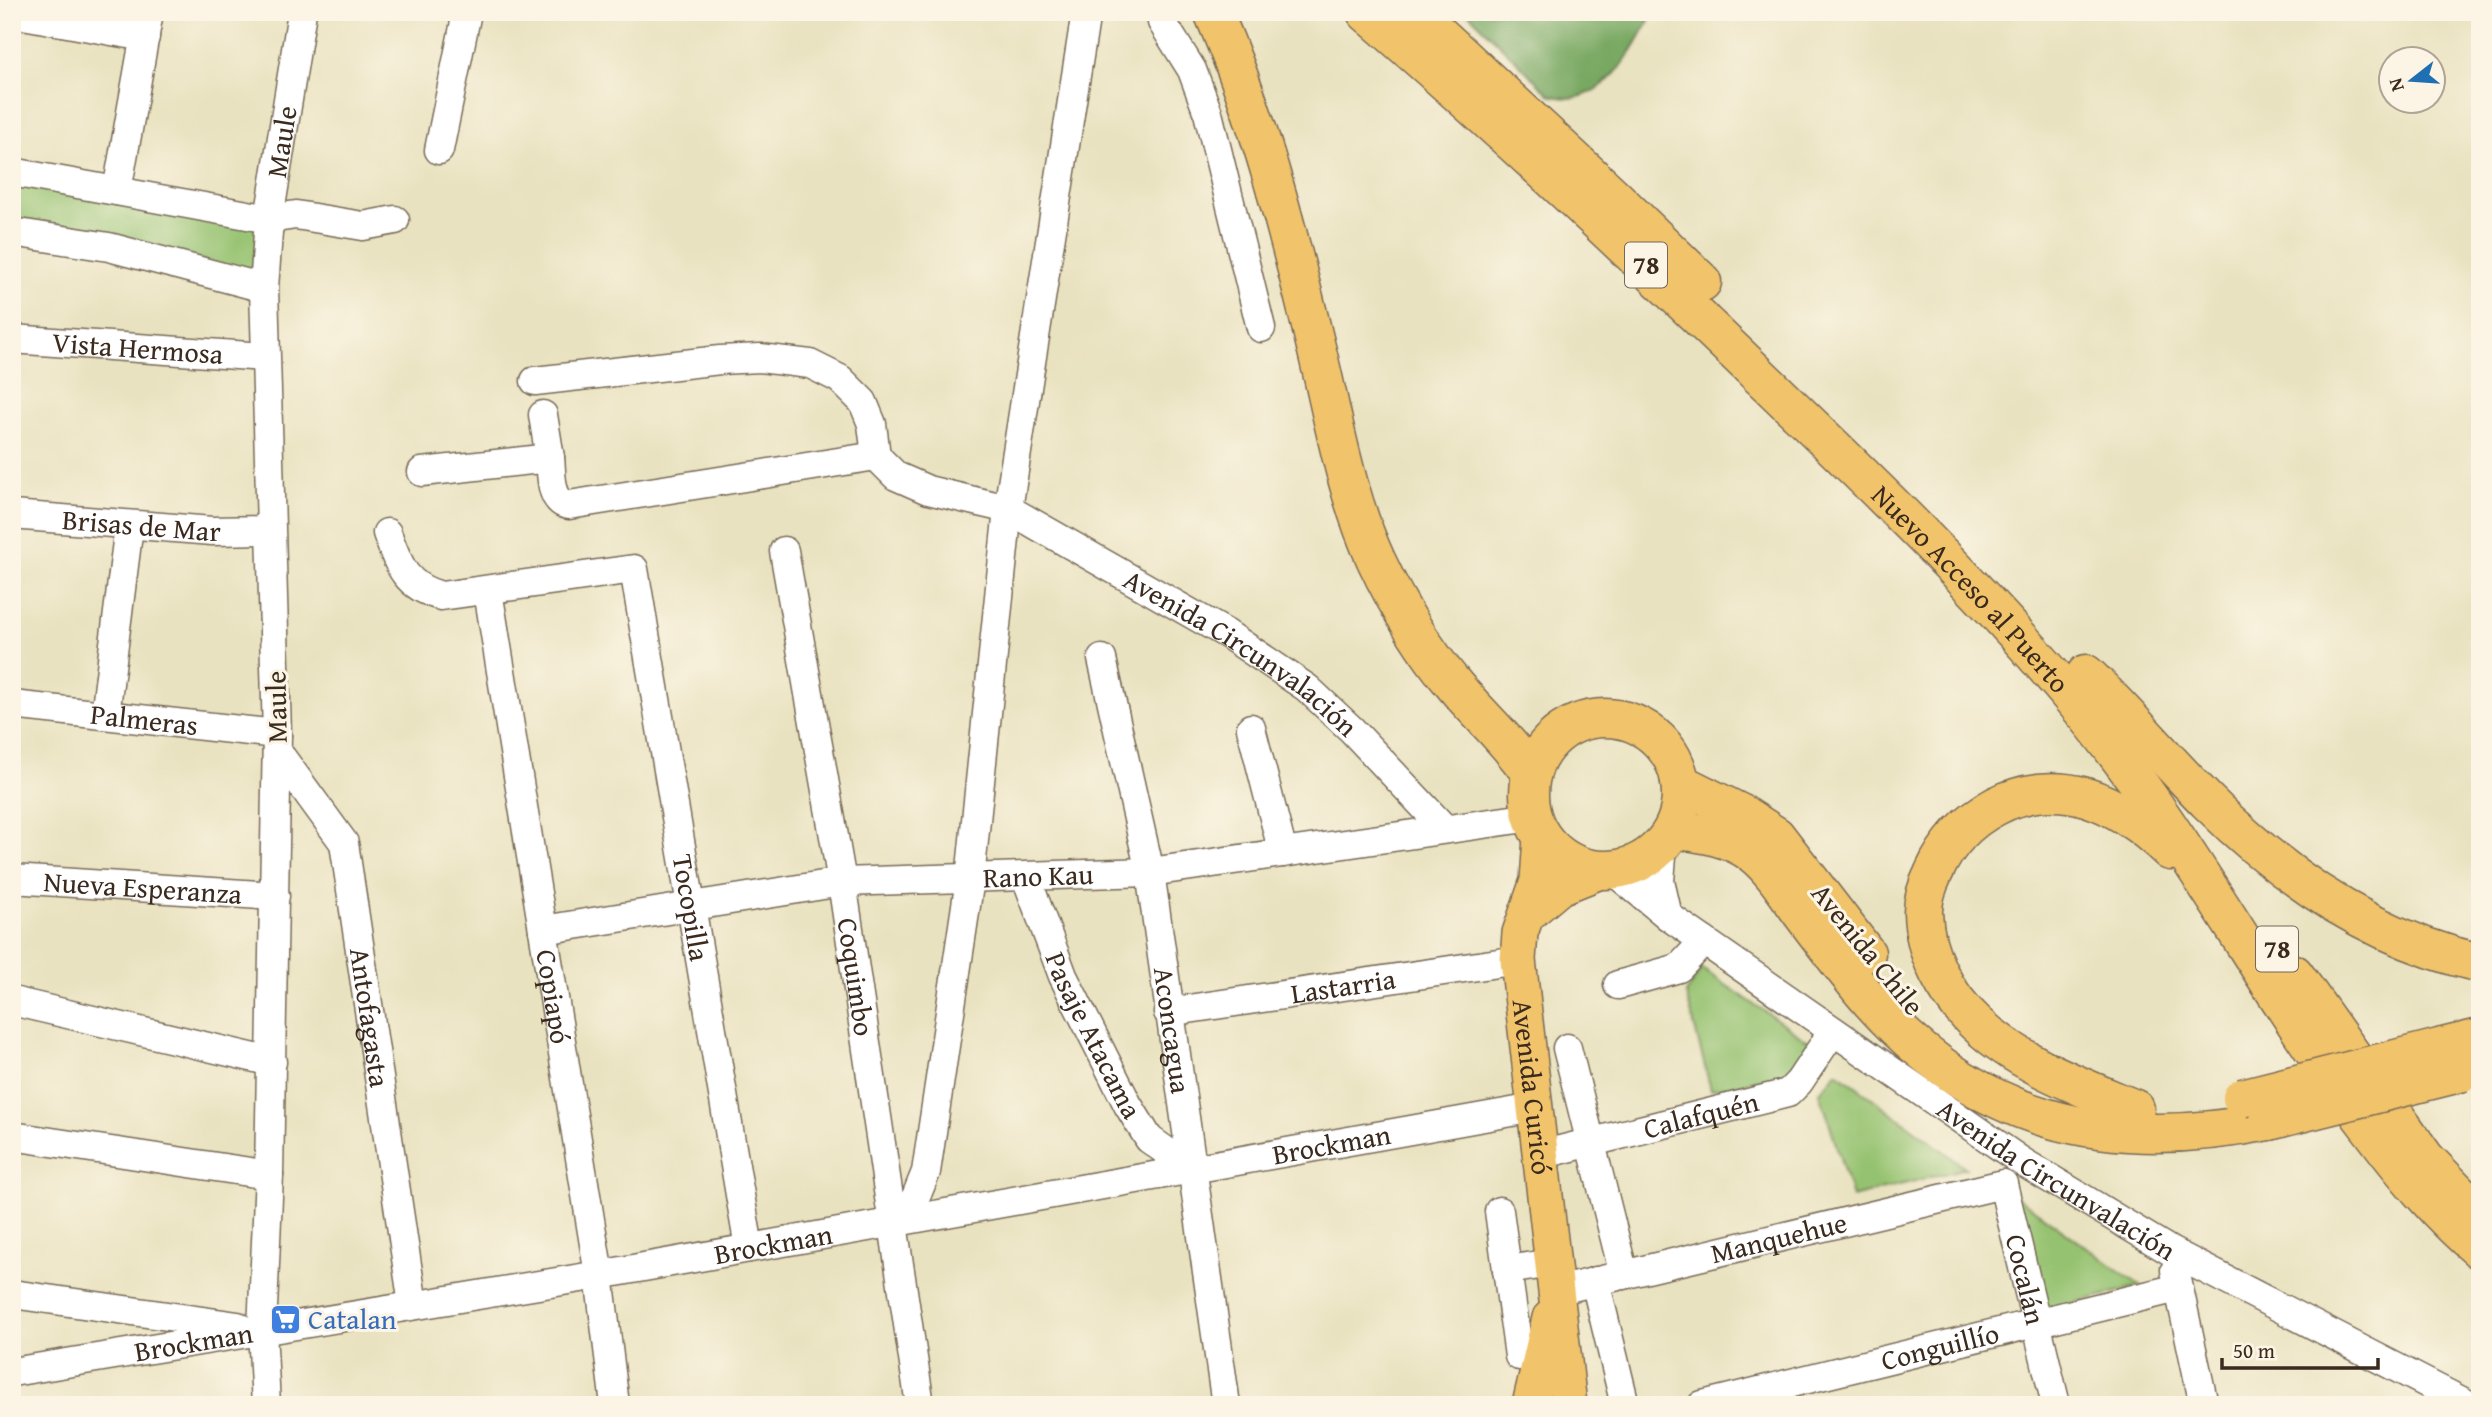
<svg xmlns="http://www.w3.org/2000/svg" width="2492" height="1417" font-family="'Gentium Book Plus',serif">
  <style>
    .green { fill: #95c270; stroke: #687647; stroke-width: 2 }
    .forest { fill: #78a862; stroke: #5a6940; stroke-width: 2 }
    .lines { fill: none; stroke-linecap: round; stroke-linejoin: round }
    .minor-casing { stroke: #786a57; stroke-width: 31 }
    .major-casing { stroke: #786a57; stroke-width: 38 }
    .highway-casing { stroke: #786a57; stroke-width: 41 }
    .minor { stroke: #fff; stroke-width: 28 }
    .major { stroke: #f1c36a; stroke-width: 35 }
    .highway { stroke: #f1c36a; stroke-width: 38 }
    .highway-bridge-casing { stroke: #786a57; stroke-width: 41; stroke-linecap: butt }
    .highway-bridge { stroke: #f1c36a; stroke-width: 38 }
    .labels { text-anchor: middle; stroke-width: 6; stroke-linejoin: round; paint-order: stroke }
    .shield { fill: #fcf5e5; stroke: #75675a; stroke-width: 2 }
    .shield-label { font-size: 26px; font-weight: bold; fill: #3b2a1e }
    .street-label { font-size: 28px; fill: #3b2a1e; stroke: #fcf5e5 }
    .shop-label { font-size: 28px; fill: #366cbe; stroke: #fcf5e5; text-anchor: start }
  </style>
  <rect width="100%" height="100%" fill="#fcf5e5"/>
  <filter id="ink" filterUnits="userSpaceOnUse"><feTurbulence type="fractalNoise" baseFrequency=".0143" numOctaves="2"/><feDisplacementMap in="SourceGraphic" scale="14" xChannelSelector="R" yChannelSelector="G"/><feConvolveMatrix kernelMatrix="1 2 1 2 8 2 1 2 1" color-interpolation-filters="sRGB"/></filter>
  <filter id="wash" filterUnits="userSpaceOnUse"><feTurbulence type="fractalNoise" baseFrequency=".00686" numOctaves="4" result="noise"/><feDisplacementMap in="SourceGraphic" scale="28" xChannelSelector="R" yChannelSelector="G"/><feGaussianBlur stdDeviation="1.57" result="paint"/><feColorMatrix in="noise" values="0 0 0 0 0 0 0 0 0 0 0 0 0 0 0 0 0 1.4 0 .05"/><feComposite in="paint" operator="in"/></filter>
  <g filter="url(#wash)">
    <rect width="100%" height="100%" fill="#e9e2c0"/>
    <!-- green -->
    <path class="green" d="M12,181L259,225L254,274L90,230L12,218Z
      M1702,969L1810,1042L1787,1074L1711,1090L1686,993Z
      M1837,1072L1966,1168L1852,1197L1820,1092Z
      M2009,1191L2140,1286L2039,1312Z"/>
    <!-- forest -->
    <path class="forest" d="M1467,12H1653C1634,51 1602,112 1550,95Z"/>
  </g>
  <g filter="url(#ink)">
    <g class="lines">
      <defs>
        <g id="minor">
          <path d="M1160,12L1162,22L1192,70L1208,113L1261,328"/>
          <path d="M12,13L145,37"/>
          <path d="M439,150L467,12"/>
          <path d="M12,172L269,219L296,215L363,226L395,220"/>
          <path d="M117,191L149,12"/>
          <path d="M12,232L109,247L264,288"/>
          <path id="s1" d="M12,339L265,357"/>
          <path d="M535,381L720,360L760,358L810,364L840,379L863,402L872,424L876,456"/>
          <path d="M543,415L550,458"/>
          <path id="s2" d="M422,472L550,458C552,474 549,502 569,505L876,456L896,476L928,490L1008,509L1227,634L1307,688L1352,730L1445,829"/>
          <path id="s3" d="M12,515L212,531L270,530"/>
          <path id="s4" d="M387,533C399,566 405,586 441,596L634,569L749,1248"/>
          <path id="s5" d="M784,551L842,882L920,1405"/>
          <path id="s6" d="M488,591L599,1275L615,1405"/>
          <path id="s7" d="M1102,659L1150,872L1226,1405"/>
          <path id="s8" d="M12,705L277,734"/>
          <path d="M105,715L129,526"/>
          <path d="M1251,728L1283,853"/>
          <path id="s9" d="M277,751L344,843L413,1305"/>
          <path d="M1663,843L1660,881L1668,916"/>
          <path id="s10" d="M1612,870L1668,916L2021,1161L2172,1252L2469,1405"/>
          <path id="s11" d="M1026,877L1063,976L1128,1105L1149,1139L1191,1169"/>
          <path id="s12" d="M12,879L275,896"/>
          <path id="s13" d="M543,930L842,882L1150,872L1532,817"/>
          <path d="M1618,985L1679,968L1704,941"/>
          <path d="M12,1001L272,1062"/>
          <path id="s14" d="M1168,1012L1518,960"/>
          <path d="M1567,1048L1624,1275"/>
          <path d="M12,1136L269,1175"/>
          <path id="s15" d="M1540,1155L1788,1093L1799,1082L1833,1031"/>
          <path id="s16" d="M2003,1184L2056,1405"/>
          <path d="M1499,1211L1519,1356"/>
          <path d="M894,1222L915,1199L926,1172L970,879L1008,509L1086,12"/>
          <path d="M1507,1270L1552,1263"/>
          <path d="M2175,1270L2204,1405"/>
          <path d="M1595,1281L1625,1405"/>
          <path id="s17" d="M1556,1291L2003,1184"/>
          <path d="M12,1294L238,1326"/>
          <path id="s18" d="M12,1372L599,1275L1534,1108"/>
          <path id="s19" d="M266,1405L262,1330L269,1175L277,734L264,288L269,219L302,12"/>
          <path id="s20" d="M1702,1405L2178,1288"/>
        </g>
        <g id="major">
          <path id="s21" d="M1541,837L1538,881L1520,933L1518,960L1569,1405"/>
          <path d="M1529,913L1560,887L1600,871"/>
          <path d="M1530,1405L1550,1318"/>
        </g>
        <g id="highway">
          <path d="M1213,12C1261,122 1289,235 1317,351C1334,421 1346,495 1376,560C1397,605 1423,648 1455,686C1481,717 1508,740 1531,774"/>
          <path id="s22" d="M1366,12C1504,131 1636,256 1767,383C1876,488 1985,593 2082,710C2192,842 2268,997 2373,1132C2405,1174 2439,1216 2480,1250"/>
          <path d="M1415,12L1611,194L1702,282"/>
          <path d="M2086,674C2129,715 2166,760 2208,802C2284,878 2374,939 2480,963"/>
          <circle cx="1605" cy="794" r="76"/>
          <path d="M1680,783L1742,814L1776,836L1866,953"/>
          <path d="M1673,829C1700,833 1730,836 1753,854C1772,869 1786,892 1800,911C1820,938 1841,965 1862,991C1972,1122 2106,1154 2269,1121"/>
          <path d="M2294,974L2425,1158L2480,1215"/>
          <path d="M2443,1047L2480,1038"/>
          <path d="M2135,1109C2080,1086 2021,1065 1977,1024C1946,995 1924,955 1923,912C1923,899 1928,884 1934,872C1960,814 2023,779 2086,797C2119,807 2146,828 2170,851"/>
        </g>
      </defs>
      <!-- minor casing -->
      <use href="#minor" class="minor-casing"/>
      <!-- major casing -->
      <use href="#major" class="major-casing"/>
      <!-- highway casing -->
      <use href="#highway" class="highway-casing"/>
      <!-- minor -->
      <use href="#minor" class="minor"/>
      <!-- major -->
      <use href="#major" class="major"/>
      <!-- highway -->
      <use href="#highway" class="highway"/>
      <defs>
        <path id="highway-bridge" d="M2242,1098L2443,1047
          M2269,1121L2463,1072"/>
      </defs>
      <!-- highway-bridge casing -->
      <use href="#highway-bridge" class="highway-bridge-casing"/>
      <!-- highway-bridge -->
      <use href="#highway-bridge" class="highway-bridge"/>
    </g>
  </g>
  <!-- icons -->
  <defs>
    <symbol id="supermarket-square" viewBox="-11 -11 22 22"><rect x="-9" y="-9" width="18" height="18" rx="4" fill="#3f7fe0" stroke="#fcf5e5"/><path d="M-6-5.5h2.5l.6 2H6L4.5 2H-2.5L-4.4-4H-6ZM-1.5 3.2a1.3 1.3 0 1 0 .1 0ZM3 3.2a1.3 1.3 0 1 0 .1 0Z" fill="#fff"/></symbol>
  </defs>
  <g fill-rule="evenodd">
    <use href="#supermarket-square" x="268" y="1302" width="35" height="35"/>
  </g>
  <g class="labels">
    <!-- shield labels -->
    <g class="shield">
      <rect x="1625" y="242.5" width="42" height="45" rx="5"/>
      <rect x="2256" y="926.5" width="42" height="45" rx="5"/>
    </g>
    <g class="shield-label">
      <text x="1646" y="274">78</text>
      <text x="2277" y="958">78</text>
    </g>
    <!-- street labels -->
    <g class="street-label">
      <text dy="10" stroke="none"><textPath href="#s19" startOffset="1265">Maule</textPath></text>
      <text dy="10" stroke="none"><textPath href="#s1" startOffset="126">Vista Hermosa</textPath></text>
      <text dy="10" stroke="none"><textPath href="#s3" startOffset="130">Brisas de Mar</textPath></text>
      <text dy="10" stroke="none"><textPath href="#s22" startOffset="836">Nuevo Acceso al Puerto</textPath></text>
      <text dy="10" stroke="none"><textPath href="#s2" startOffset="914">Avenida Circunvalación</textPath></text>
      <text transform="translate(276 707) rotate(-91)" y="10">Maule</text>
      <text dy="10" stroke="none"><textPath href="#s8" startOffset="133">Palmeras</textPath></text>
      <text dy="10" stroke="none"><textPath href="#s13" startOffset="499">Rano Kau</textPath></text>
      <text dy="10" stroke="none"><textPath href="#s12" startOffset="131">Nueva Esperanza</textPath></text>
      <text dy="10" stroke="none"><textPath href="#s4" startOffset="626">Tocopilla</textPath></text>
      <text transform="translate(1868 949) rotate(51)" y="10">Avenida Chile</text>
      <text dy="10" stroke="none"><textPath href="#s5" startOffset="432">Coquimbo</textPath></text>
      <text dy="10" stroke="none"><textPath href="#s14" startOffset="177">Lastarria</textPath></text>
      <text dy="10" stroke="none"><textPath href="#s6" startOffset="411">Copiapó</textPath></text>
      <text dy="10" stroke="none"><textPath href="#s9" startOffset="290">Antofagasta</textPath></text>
      <text dy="10" stroke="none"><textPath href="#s7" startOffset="378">Aconcagua</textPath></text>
      <text dy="10" stroke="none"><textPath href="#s11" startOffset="172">Pasaje Atacama</textPath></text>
      <text dy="10" stroke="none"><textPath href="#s21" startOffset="254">Avenida Curicó</textPath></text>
      <text dy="10" stroke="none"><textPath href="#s15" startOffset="166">Calafquén</textPath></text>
      <text dy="10" stroke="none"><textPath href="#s18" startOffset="1339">Brockman</textPath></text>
      <text dy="10" stroke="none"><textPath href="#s10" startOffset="542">Avenida Circunvalación</textPath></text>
      <text dy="10" stroke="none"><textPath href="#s17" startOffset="229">Manquehue</textPath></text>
      <text dy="10" stroke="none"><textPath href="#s18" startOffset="772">Brockman</textPath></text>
      <text dy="10" stroke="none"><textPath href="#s16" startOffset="98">Cocalán</textPath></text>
      <text dy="10" stroke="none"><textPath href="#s18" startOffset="184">Brockman</textPath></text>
      <text dy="10" stroke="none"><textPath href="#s20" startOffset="245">Conguillío</textPath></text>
    </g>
    <!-- shop labels -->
    <g class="shop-label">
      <text x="308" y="1329">Catalan</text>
    </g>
  </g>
  <!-- margin -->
  <rect width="2492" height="1417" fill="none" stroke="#fcf5e5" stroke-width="42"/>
  <!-- north arrow -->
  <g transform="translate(2412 80) rotate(253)"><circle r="33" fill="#fcf5e5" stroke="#afa495" stroke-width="2"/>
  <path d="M0-5L12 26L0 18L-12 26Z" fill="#1f6fb2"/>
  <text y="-10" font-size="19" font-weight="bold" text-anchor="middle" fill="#3b2a1e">N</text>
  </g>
  <!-- scale -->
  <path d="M2222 1358v10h156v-10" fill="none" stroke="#3b2a1e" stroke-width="3.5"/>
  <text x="2233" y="1358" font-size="21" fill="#3b2a1e" stroke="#fcf5e5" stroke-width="5" paint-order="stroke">50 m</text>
</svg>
